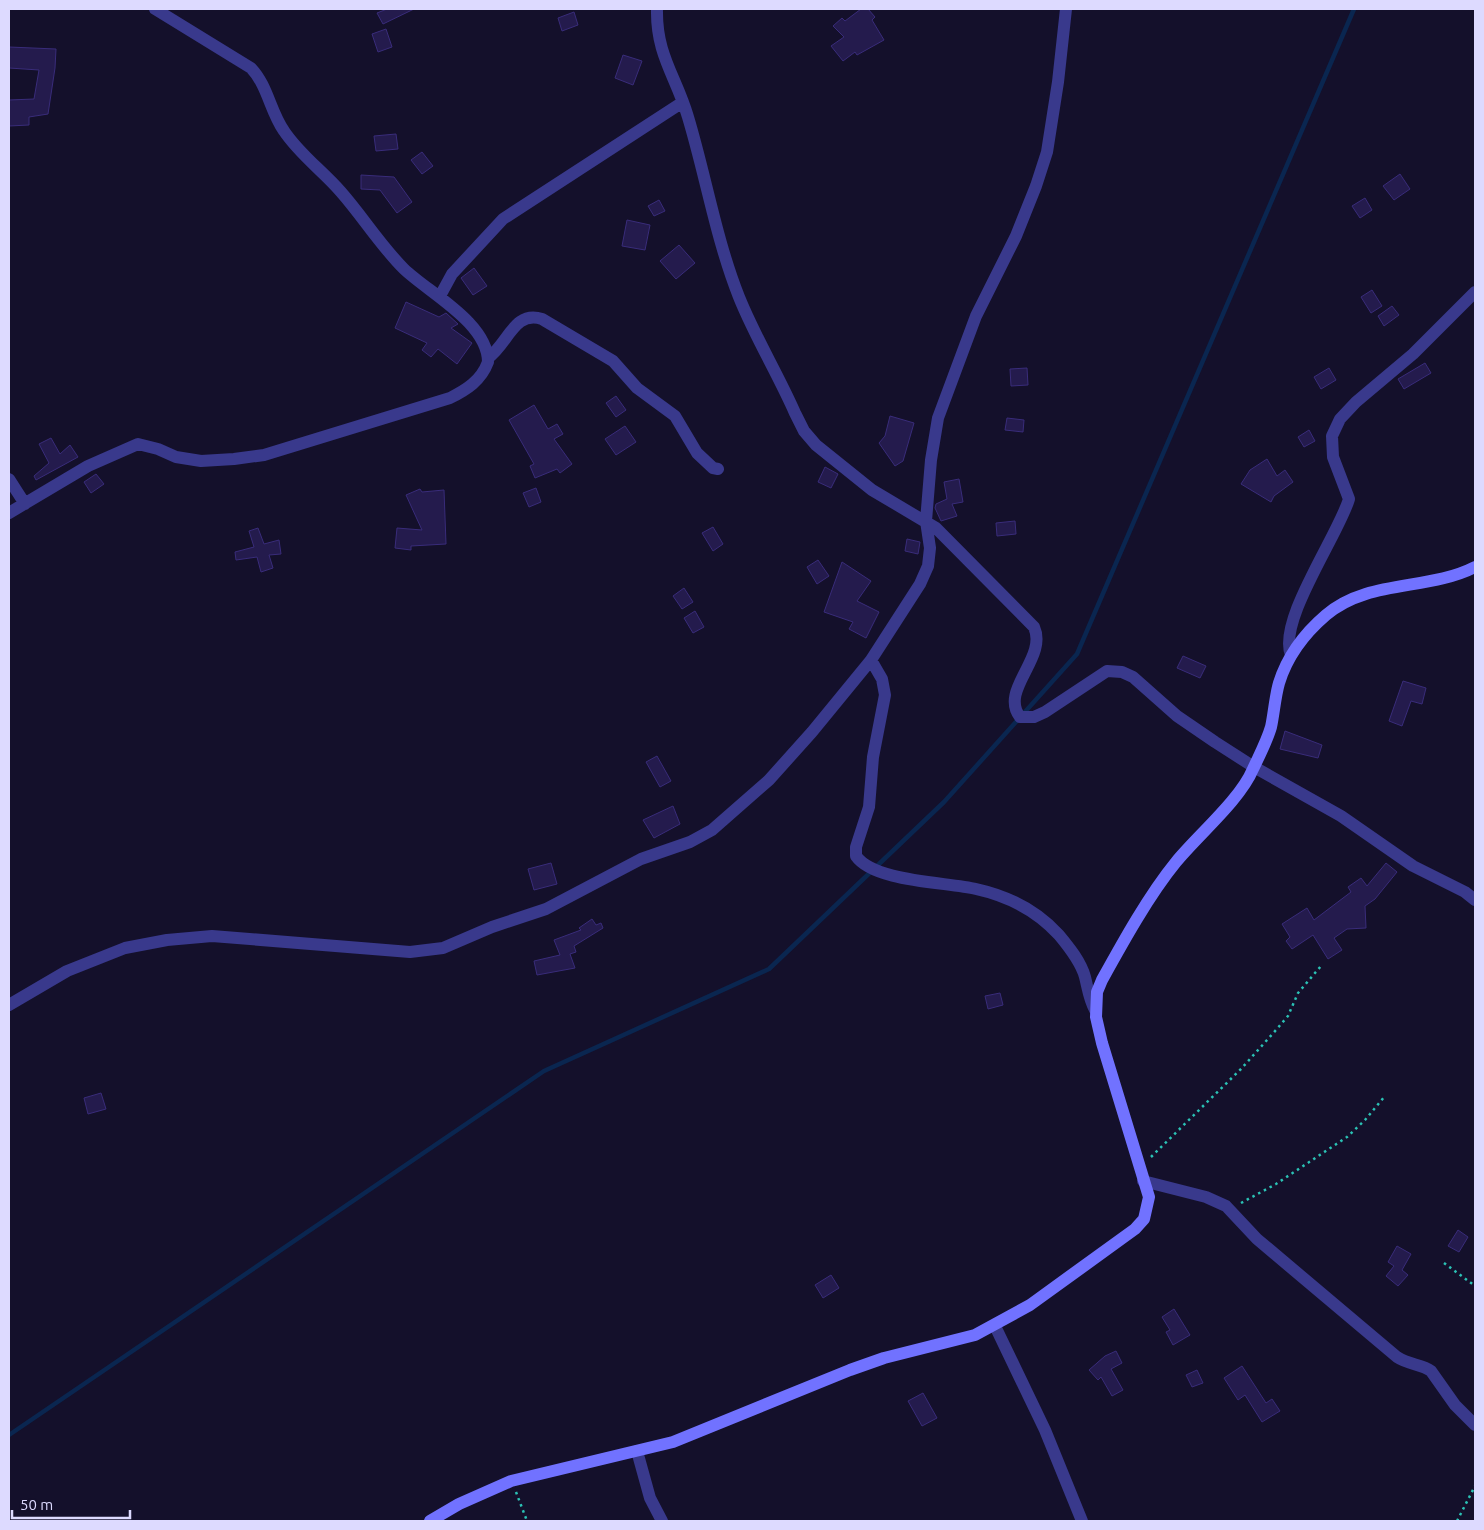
<svg xmlns="http://www.w3.org/2000/svg" width="1484" height="1530" font-family="Ubuntu,sans-serif">
  <style>
    .lines { fill: none; stroke-linecap: round; stroke-linejoin: round }
    .stream { stroke: #0a2650; stroke-width: 4.5 }
    .building { fill: #241b4d; stroke: #392c7a }
    .path { stroke: #2bc2b5; stroke-width: 2.5; stroke-dasharray: 2.5 4; stroke-linecap: butt }
    .street { stroke: #39398c; stroke-width: 12 }
    .secondary { stroke: #7172ff; stroke-width: 12 }
  </style>
  <rect width="100%" height="100%" fill="#14102b"/>
  <g class="lines">
    <!-- stream -->
    <path class="stream" d="M9,1435L544,1071L769,969L944,802L1077,654L1354,9"/>
  </g>
  <!-- building -->
  <path class="building" d="M387,9H414L383,24L377,13Z
    M861,9H868L875,17L872,20L884,40L857,55L855,52L843,61L831,46L844,37L833,26L842,18L845,21Z
    M574,12L578,25L562,31L558,18Z
    M386,29L392,47L378,52L372,34Z
    M9,47L56,49L55,68L48,114L29,117V125L9,126V100L34,99L39,70L9,68Z
    M623,55L642,61L633,85L615,78Z
    M396,134L398,149L376,151L374,136Z
    M422,152L433,166L422,174L411,160Z
    M1400,174L1410,189L1394,200L1383,186Z
    M361,175L394,177L412,202L397,213L380,190L361,189Z
    M1365,198L1372,210L1360,218L1352,206Z
    M659,200L665,211L654,216L648,206Z
    M627,220L650,225L645,250L622,246Z
    M679,245L695,263L676,279L660,261Z
    M474,268L487,286L473,295L461,278Z
    M1372,290L1382,306L1371,313L1361,297Z
    M406,302L439,317L446,313L458,324L451,328L472,343L457,364L438,349L431,357L422,350L427,343L395,328Z
    M1392,306L1399,315L1384,326L1378,316Z
    M1425,363L1431,373L1404,389L1398,379Z
    M1027,368L1028,385L1011,386L1010,369Z
    M1329,368L1336,380L1321,389L1314,377Z
    M616,396L626,410L616,417L606,403Z
    M534,405L548,429L557,424L563,434L554,439L572,464L560,473L557,469L535,478L530,466L534,464L509,420Z
    M890,416L914,423L903,461L895,466L879,443L885,436Z
    M1007,418L1024,420L1023,432L1005,430Z
    M625,426L636,442L616,455L605,439Z
    M1309,430L1315,441L1304,447L1298,437Z
    M51,438L60,454L70,445L78,457L36,480L34,476L49,463L39,444Z
    M1267,459L1277,476L1285,470L1293,482L1274,496L1271,502L1241,484L1250,470Z
    M825,467L838,474L831,488L818,482Z
    M96,474L104,484L91,493L84,482Z
    M959,479L963,502L952,504L957,516L941,521L935,508L936,504L947,499L944,482Z
    M536,488L541,502L529,507L523,493Z
    M420,489L422,492L444,490L446,544L411,546V550L395,548L397,528L422,530L406,495Z
    M1015,521L1016,534L997,536L996,523Z
    M713,527L723,544L713,551L702,533Z
    M258,528L264,544L279,540L281,554L269,555L273,568L261,572L257,557L236,560L235,552L254,547L249,531Z
    M907,539L920,542L918,554L905,551Z
    M818,560L829,576L817,584L807,567Z
    M842,562L871,581L857,601L879,612L866,638L849,629L853,622L824,612Z
    M684,588L693,602L682,609L673,596Z
    M695,611L704,627L693,633L684,618Z
    M1183,656L1206,666L1200,678L1177,668Z
    M1403,681L1426,688L1422,704L1411,701L1402,726L1389,721Z
    M1285,731L1322,745L1318,758L1280,749Z
    M657,756L671,781L660,787L646,762Z
    M673,806L680,824L654,838L643,820Z
    M551,863L557,884L534,890L528,869Z
    M1386,863L1397,872L1375,899L1365,906L1366,928L1347,929L1334,938L1342,950L1328,959L1313,935L1292,949L1286,941L1290,937L1282,924L1307,908L1314,920L1351,892L1348,887L1361,878L1367,886Z
    M592,919L596,925L601,923L603,928L574,946L576,952L570,954L575,968L537,975L534,961L560,955L554,940L581,930L579,928Z
    M1000,993L1003,1005L988,1009L985,996Z
    M101,1093L106,1109L88,1114L84,1098Z
    M1458,1230L1468,1237L1459,1252L1448,1246Z
    M1397,1246L1411,1254L1402,1270L1408,1275L1398,1286L1386,1276L1394,1266L1388,1262Z
    M831,1275L839,1288L823,1298L815,1285Z
    M1174,1309L1190,1335L1173,1345L1166,1332L1170,1330L1162,1317Z
    M1116,1351L1122,1363L1111,1369L1123,1390L1112,1396L1101,1377L1098,1380L1089,1370L1105,1356Z
    M1242,1366L1266,1403L1272,1399L1280,1411L1262,1422L1245,1395L1238,1400L1224,1378Z
    M1197,1370L1203,1383L1192,1387L1186,1375Z
    M923,1393L937,1418L922,1426L908,1401Z"/>
  <g class="lines">
    <!-- path -->
    <path class="path" d="M1151,1157L1241,1069L1276,1030L1288,1016L1298,993L1321,966
      M1241,1203L1276,1184L1347,1137L1365,1120L1385,1096
      M1444,1263L1475,1286
      M516,1492L527,1521
      M1457,1521L1475,1486"/>
    <!-- street -->
    <path class="street" d="M657,9C656,55 676,76 688,117C706,177 716,239 739,297C755,337 778,374 795,413L804,431L816,445L872,490L936,528L1034,627C1048,658 999,690 1020,717H1034L1045,712L1107,671L1122,672L1133,677L1177,716L1215,742L1254,767L1341,816L1413,866L1465,892L1475,900
      M440,296L452,274L503,219L683,102
      M488,358C508,344 514,310 542,319L613,361L637,388L675,416L697,453L713,468L718,469
      M9,479L25,504
      M9,513L88,466L138,444L158,449L176,457L201,461L234,459L264,455L450,398C466,390 481,381 488,362C488,323 429,293 404,269C380,245 363,217 341,192C323,171 300,155 284,131C270,111 268,86 251,68L155,9
      M1291,655C1277,621 1339,534 1349,499L1333,457L1332,436L1340,419L1356,402L1413,354L1475,292
      M871,660L882,679L885,695L873,757L869,807L856,847V856C874,882 947,882 976,889C1008,896 1037,911 1059,935C1069,947 1081,962 1085,977C1088,989 1089,999 1095,1010
      M9,1005L67,971L125,948L167,940L212,936L410,952L443,948L492,927L546,909L641,859L690,842L712,830L769,780L812,732L871,660L920,584L928,566L930,548L926,521L931,460L938,418L976,316L1016,236L1036,186L1047,152L1058,82L1066,9
      M1143,1181L1206,1197L1226,1206L1257,1239L1397,1357C1409,1365 1422,1364 1431,1371L1455,1405L1475,1425
      M995,1326L1045,1430L1082,1521
      M637,1451L650,1498L662,1521"/>
    <!-- secondary -->
    <path class="secondary" d="M430,1521L459,1504L511,1481L673,1442L850,1370L884,1358L975,1335L1030,1305L1135,1229L1144,1219L1149,1197L1102,1043L1096,1017L1097,992L1102,980C1123,942 1149,895 1176,862C1198,835 1240,800 1253,769C1259,756 1267,741 1271,727C1274,713 1275,697 1279,683C1287,657 1305,633 1326,615C1368,579 1428,591 1475,567"/>
  </g>
  <!-- border -->
  <rect width="1484" height="1530" fill="none" stroke="#dddaff" stroke-width="20"/>
  <!-- scale -->
  <path d="M12 1510v8h118v-8" fill="none" stroke="#dddaff" stroke-width="2.5"/>
  <text x="20" y="1510" font-size="15" fill="#dddaff" stroke="#14102b" stroke-width="4" paint-order="stroke">50 m</text>
</svg>
